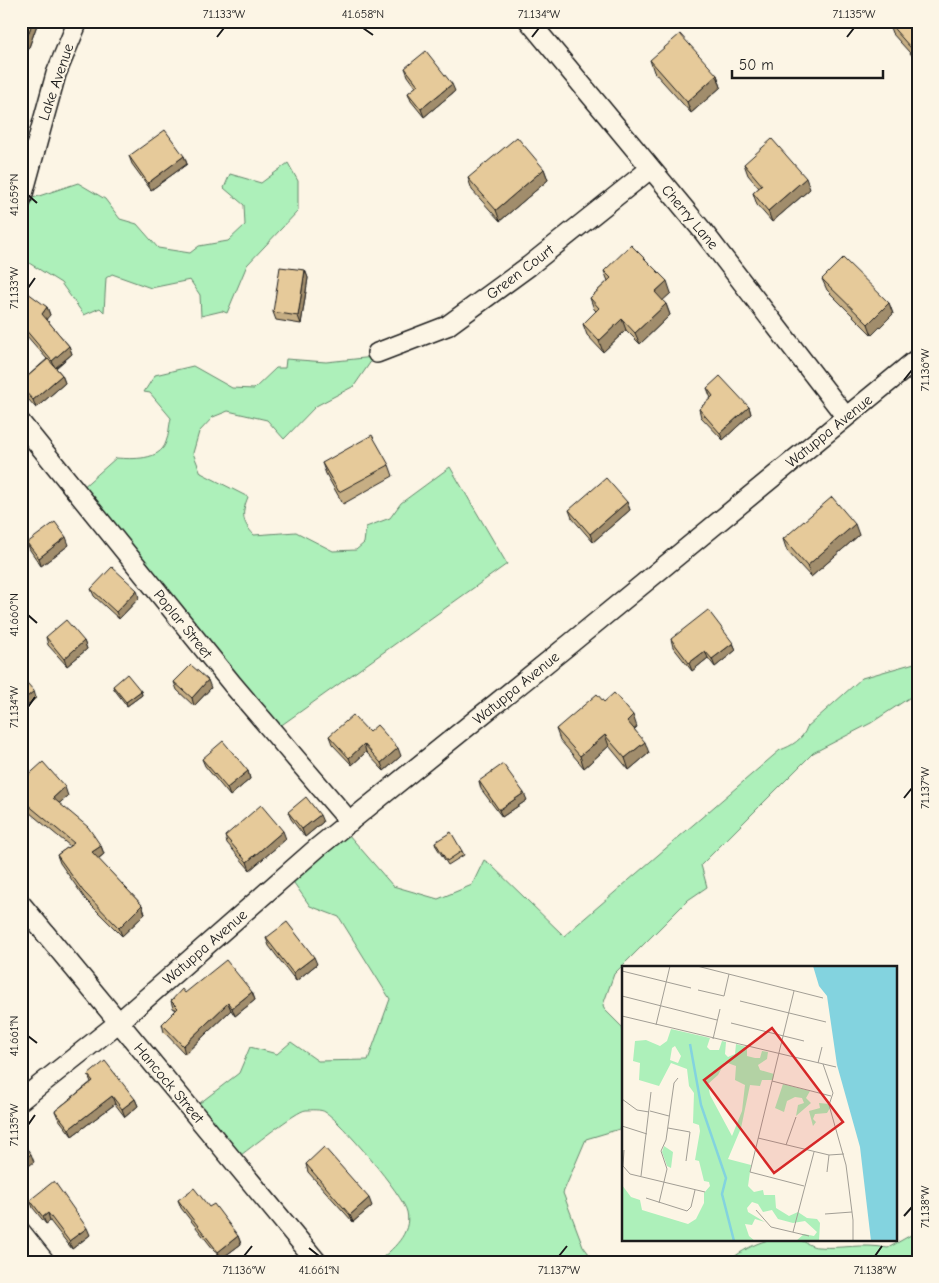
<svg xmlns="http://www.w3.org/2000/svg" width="939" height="1283" font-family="'Comic Neue',sans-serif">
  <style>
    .green { fill: #adf0ba; stroke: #64866b }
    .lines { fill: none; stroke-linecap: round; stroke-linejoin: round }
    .street-casing { stroke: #1c1c1c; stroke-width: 22 }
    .street { stroke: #fcf5e5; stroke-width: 19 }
    .wall { fill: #c6ae84; stroke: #1c1c1c }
    .shaded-wall { fill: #a18d6c; stroke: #1c1c1c }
    .building { fill: #e6ca9a; stroke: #1c1c1c }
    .ticks { fill: none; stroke: #1c1c1c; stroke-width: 2 }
    .labels { text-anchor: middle; stroke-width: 4; stroke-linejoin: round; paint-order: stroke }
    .street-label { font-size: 15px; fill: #1c1c1c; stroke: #fcf5e5 }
    .inset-river { fill: none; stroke: #83d3df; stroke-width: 2.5 }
    .inset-road { fill: none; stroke: #a29e95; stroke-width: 1 }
    .view { fill: #d62828; fill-opacity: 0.15; stroke: #d62828; stroke-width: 2.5 }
    .inset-edge { fill: none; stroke: #1c1c1c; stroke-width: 2.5 }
    .neatline { fill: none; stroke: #1c1c1c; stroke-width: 2 }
    .ticks-label { font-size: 12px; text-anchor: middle; fill: #1c1c1c }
  </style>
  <rect width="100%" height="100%" fill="#fcf5e5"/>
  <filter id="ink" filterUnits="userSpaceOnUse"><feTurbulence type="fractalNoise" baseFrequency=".02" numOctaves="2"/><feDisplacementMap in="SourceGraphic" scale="10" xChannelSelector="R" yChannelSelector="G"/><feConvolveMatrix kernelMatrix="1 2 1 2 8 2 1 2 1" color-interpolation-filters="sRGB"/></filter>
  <g filter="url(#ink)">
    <!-- green -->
    <path class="green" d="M288,163L298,181V211L247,265L227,313L222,311L201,316L200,295L190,280L151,288L112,274L106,278L104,312L100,308L84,315L61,283L21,258V208L24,201L78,183L105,199L120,219L137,224L158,248L190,253L199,246L228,241L245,225L244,205L224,188L230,174L261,183Z
      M374,357L354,386L316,406L284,439L267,420L228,411L213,417L199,432L193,453L201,473L248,497C241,514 242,522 254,535L296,532L333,551L356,550L364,543L366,527L390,518L401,503L450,467L507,564L276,729L81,489L116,458C132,459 160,461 166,442C169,435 169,426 171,418L150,393L144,392L155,375L193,366L232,388L254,389L276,368H285L286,359L326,362Z
      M918,662V692L871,723L813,753L701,865L707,887L688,900L614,974L603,1005L605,1010L623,1028V1128L586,1139L563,1193L583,1246L595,1262H377C392,1250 412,1234 407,1212C404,1196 340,1120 325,1112C321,1109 311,1110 306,1110C297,1110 248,1150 237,1158L196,1106L239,1073L250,1047L277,1054L291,1042L318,1061L368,1060L390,999L339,917L310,906L287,873L348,834L393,886L438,899L472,885L484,860L490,864L564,936L780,750C792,746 803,739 807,727L862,678Z
      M918,1231V1262H728C746,1246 776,1232 800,1240C806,1242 811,1247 818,1247C844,1249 860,1243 888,1248Z"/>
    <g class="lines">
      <defs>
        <path id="street" d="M529,21L702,230L846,417
          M21,201L56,74L78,21
          M377,353L447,326L529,266L650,169
          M21,423L233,685L350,822
          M21,904L317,1262
          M21,1100L118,1023L317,848L571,643L918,358
          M21,1232L45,1262"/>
      </defs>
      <!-- street casing -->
      <use href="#street" class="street-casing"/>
      <!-- street -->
      <use href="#street" class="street"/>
    </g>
    <!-- wall -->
    <path class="wall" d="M21,21L38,22L28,50L21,48Z
      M918,21V62L892,33L888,22Z
      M650,60L717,75L721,87L691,113L654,72Z
      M405,68L455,91L424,117L411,101L408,93L416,87L408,76Z
      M129,156H184L187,164L151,190L132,164Z
      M744,164L810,189L772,222L757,205L753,193L759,188L748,175Z
      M544,169L548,180L500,221L472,190L468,178Z
      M305,270L308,278L301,324L276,320L273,312Z
      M604,271L671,293L662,300L666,304L670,315L640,344L626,330L603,352L587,335L583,324L596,311L594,309L590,298L608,281Z
      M822,279L889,303L893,314L872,335L827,290Z
      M21,294L47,307L50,315L46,319L69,346L72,354L56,368L62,375L65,383L36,408L21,391V382L47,359L26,335L21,339Z
      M707,388L749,407L751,414L723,440L701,417L699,409L711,398L710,396Z
      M322,463L389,465L393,476L343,504L326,474Z
      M627,502L630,510L593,542L572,518L569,510Z
      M859,535L811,577L787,551L783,539Z
      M27,543L69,545L41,566L30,550Z
      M91,589L139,598L119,619L94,596Z
      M46,637L84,641L87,649L67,666L48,645Z
      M671,639L733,643L736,650L715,667L708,658L692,671L673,647Z
      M174,682L211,688L194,706L177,690Z
      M113,686L141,691L142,695L127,706L114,689Z
      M604,702L637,727L634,729L649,753L629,770L609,746L584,768L560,740L556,729Z
      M369,732L401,756L384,771L366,752L352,765L332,744L329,736Z
      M202,759L248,771L250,779L230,796L205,766Z
      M23,780L68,796L59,803L101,846L104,854L98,859L142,905L145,914L122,936L86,900L60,863L57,855L70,846L30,813L21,821Z
      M479,781L527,800L502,817L481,789Z
      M288,812L323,822L305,837L291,819Z
      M225,836L286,839L250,870L227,843Z
      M435,842L462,851L464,855L448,865L436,846Z
      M266,938L317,964L296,981L269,946Z
      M252,992L255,1000L235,1016L231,1010L185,1054L164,1032L162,1024L176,1010L173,1008L171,1001L185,993Z
      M88,1075L135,1099L138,1106L125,1117L115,1104L72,1136L58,1118L55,1111L91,1082Z
      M306,1164L372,1206L353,1222L308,1172Z
      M30,1200L90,1235L72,1249L50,1221L46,1224L33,1208Z
      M178,1200L209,1207L238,1236L241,1244L221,1259L181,1208Z"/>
    <!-- shaded-wall -->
    <path class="shaded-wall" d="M33,21L38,22L28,50L25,42Z
      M717,75L721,87L691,113L687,102Z
      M452,84L455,91L424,117L421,109Z
      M184,156L187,164L151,190L148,183Z
      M544,169L548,180L500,221L496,210Z
      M806,178L810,189L772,222L768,211Z
      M305,270L308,278L301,324L298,316Z
      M667,281L671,293L659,304L655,292Z
      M889,303L893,314L872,335L868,324Z
      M666,304L670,315L640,344L635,333Z
      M47,307L50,315L44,322L42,314Z
      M622,319L626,330L603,352L599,341Z
      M24,328L26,335L21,339V329Z
      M69,346L72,354L55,368L52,361Z
      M62,375L65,383L36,408L33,400Z
      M749,407L751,414L723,440L720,433Z
      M627,502L630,510L593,542L590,534Z
      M855,524L859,535L811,577L807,566Z
      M66,537L69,545L41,566L39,558Z
      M137,590L139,598L119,619L116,612Z
      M84,641L87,649L67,666L64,659Z
      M733,643L736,650L715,667L712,659Z
      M705,651L708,658L692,671L689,663Z
      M208,680L211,688L194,706L192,698Z
      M34,691L36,698L21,711V702Z
      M141,691L142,695L127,706L126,702Z
      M633,715L637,727L631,732L627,721Z
      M605,735L609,746L584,768L580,756Z
      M645,742L649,753L629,770L625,758Z
      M364,744L366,752L352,765L349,758Z
      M398,748L401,756L384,771L381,763Z
      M248,771L250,779L230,796L227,788Z
      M65,787L68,796L56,806L53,798Z
      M524,793L527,800L502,817L499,810Z
      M27,804L30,813L21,821V810Z
      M320,815L323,822L305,837L302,829Z
      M283,831L286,839L250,870L247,862Z
      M101,846L104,854L95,861L92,852Z
      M142,905L145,914L122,936L119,928Z
      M314,957L317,964L296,981L293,973Z
      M252,992L255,1000L235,1016L232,1008Z
      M228,1003L231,1010L185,1054L183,1046Z
      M112,1096L115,1104L72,1136L69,1129Z
      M135,1099L138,1106L125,1117L122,1109Z
      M31,1154L34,1162L21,1172V1162Z
      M369,1198L372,1206L353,1222L350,1215Z
      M48,1213L50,1221L46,1224L43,1217Z
      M87,1228L90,1235L72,1249L69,1241Z
      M238,1236L241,1244L221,1259L218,1252Z"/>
    <!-- building -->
    <path class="building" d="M21,21H33L25,42L21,41Z
      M888,21H918V56L888,22Z
      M680,34L717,75L687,102L650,60Z
      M426,51L452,84L421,109L408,93L418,85L405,68Z
      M165,130L184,156L148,183L129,156Z
      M517,137L544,169L496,210L468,178Z
      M772,139L806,178L768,211L753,193L762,185L744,164Z
      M631,245L667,281L655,292L666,304L635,333L622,319L599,341L583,324L599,308L590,298L611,278L604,271Z
      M843,258L889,303L868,324L822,279Z
      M280,267L305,270L298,316L273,312Z
      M24,290L47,307L42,314L69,346L52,361L24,328L21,329V294Z
      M48,359L62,375L33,400L21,387V382Z
      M720,376L749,407L720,433L699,409L713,396L707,388Z
      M372,435L389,465L339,492L322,463Z
      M606,478L627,502L590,534L569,510Z
      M832,497L855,524L807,566L783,539Z
      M55,522L66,537L39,558L27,543Z
      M112,567L137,590L116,612L91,589Z
      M708,610L733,643L712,659L705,651L689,663L671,639Z
      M66,620L84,641L64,659L46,637Z
      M191,665L208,680L192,698L174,682Z
      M127,674L141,691L126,702L113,686Z
      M21,676L34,691L21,702Z
      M614,693L633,715L627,721L645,742L625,758L605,735L580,756L556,729L597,694L604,702Z
      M353,715L369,732L377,725L398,748L381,763L364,744L349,758L329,736Z
      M223,741L248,771L227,788L202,759Z
      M43,762L65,787L53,798L88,827L101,846L92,852L142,905L119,928L83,891L57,855L74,843L27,804L21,810V778L23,780Z
      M503,764L524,793L499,810L479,781Z
      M306,797L320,815L302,829L288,812Z
      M261,805L283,831L247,862L225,836Z
      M451,832L462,851L447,861L435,842Z
      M287,922L314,957L293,973L266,938Z
      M226,960L252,992L232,1008L228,1003L183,1046L162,1024L178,1008L171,1001L182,989L185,993Z
      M105,1061L135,1099L122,1109L112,1096L69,1129L55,1111L93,1081L88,1075Z
      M22,1142L31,1154L21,1162V1143Z
      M324,1147L369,1198L350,1215L306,1164Z
      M54,1181L87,1228L69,1241L48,1213L43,1217L30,1200Z
      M194,1188L209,1207L214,1204L238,1236L218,1252L178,1200Z"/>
  </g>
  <!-- ticks -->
  <path class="ticks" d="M363,28L373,35M217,37L224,28M532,37L539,28M847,37L854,28M28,195L37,203M28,288L35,278M904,380L912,370M28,615L37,623M28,707L35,697M904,798L912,788M28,1036L37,1043M28,1125L35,1115M904,1216L912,1207M309,1248L319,1256M244,1256L252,1246M559,1256L567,1246M875,1256L882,1246"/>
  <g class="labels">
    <!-- street labels -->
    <g class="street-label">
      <text transform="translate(56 82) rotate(-71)" y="5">Lake Avenue</text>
      <text transform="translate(690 217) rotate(50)" y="5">Cherry Lane</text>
      <text transform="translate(520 272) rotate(-37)" y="5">Green Court</text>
      <text transform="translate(829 431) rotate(-39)" y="5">Watuppa Avenue</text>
      <text transform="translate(183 624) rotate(51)" y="5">Poplar Street</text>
      <text transform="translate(516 688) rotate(-39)" y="5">Watuppa Avenue</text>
      <text transform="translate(205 947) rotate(-41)" y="5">Watuppa Avenue</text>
      <text transform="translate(169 1083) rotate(50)" y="5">Hancock Street</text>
    </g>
  </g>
  <!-- overview -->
  <g transform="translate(622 966)">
    <rect width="275" height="275" fill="#fcf5e5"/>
    <path d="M49,63L88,72L85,81L88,84H97L100,75L104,76L103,88L106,91L113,88L114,78L125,81V90L133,92H138L140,85L146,86L145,93L136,99L138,104L152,108L151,114H140L138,120L128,119L119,162L106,193L129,199L126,220L132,226L141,224L142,229H153L154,242L167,250L176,246L185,252L195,253L198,257L197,275H174L182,268L192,270L195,266L183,255L171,257L156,253L150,244L141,246L136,238L130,236L125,242L126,246L143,256L133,253L130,259L123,258L127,270L133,275H0V219L9,231L18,234L20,244L66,258L74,253L82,237V227L88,220L87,216L82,215L77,195L73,194L78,165L77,159L71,157L72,127L67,120L65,103L49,97L37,120L17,114L18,97L11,95L13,75L24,74L38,80L45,75ZM53,80L59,90L56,97L48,94L50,82ZM103,96L114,100L113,114L123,119L120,145L110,170L88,129L86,118L96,109ZM161,118L188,125L184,132L189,137L174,150L176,139L182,137L180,132L173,131L165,135L162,146L153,142ZM197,137L207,138L208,142L205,147L193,148L191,153L194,156L191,160L187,145L198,142ZM42,180L51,186L49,202L45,200L40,186Z" fill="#adf0ba" fill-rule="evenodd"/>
    <path d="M191,0H275V275H249L238,181L215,99L205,30L197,20Z" fill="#83d3df"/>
    <path class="inset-river" d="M68,78L79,139L104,212L100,228L112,275"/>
    <path class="inset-road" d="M75,0L201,32M0,5L69,22M76,24L102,30L107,8M172,25L128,206L182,220M0,30L95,54M118,35L204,56M0,50L214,101M109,57L182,75M34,59L48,0M91,73L98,43M196,97L200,81M201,98L211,127L207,139L224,199L231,254V275M150,115L209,130M0,133L15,144L27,146M28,145L47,150M0,160L25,168M46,162L68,166L64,195M136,172L207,189L222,188M164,179L174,151M2,184L1,200L8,208L83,226M205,206L207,189M19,210L29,126M24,232L65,245L69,241L73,224M37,237L45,203L39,185L44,174L52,117L56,112M134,244L149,261L187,270M203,248L230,246M171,266L192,186"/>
    <path class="view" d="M150,62L221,156L152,207L82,114Z"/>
    <rect width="275" height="275" class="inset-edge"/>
  </g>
  <!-- margin -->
  <rect width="939" height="1283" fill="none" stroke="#fcf5e5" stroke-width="55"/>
  <!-- scale -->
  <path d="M732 70v8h151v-8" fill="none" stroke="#1c1c1c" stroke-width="2.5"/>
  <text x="739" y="70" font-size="15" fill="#1c1c1c" stroke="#fcf5e5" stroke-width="4" paint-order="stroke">50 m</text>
  <rect x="28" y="28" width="884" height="1228" class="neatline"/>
  <g class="ticks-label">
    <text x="224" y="18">71.133°W</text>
    <text x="363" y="18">41.658°N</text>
    <text x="539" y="18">71.134°W</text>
    <text x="854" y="18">71.135°W</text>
    <text transform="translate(14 195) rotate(-90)" y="4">41.659°N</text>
    <text transform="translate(14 288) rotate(-90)" y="4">71.133°W</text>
    <text transform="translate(925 370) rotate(-90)" y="4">71.136°W</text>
    <text transform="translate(14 615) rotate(-90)" y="4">41.660°N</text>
    <text transform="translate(14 707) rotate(-90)" y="4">71.134°W</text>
    <text transform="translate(925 788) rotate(-90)" y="4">71.137°W</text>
    <text transform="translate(14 1036) rotate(-90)" y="4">41.661°N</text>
    <text transform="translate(14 1125) rotate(-90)" y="4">71.135°W</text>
    <text transform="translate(925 1207) rotate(-90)" y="4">71.138°W</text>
    <text x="244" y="1274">71.136°W</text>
    <text x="319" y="1274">41.661°N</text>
    <text x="559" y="1274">71.137°W</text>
    <text x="875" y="1274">71.138°W</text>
  </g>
</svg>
